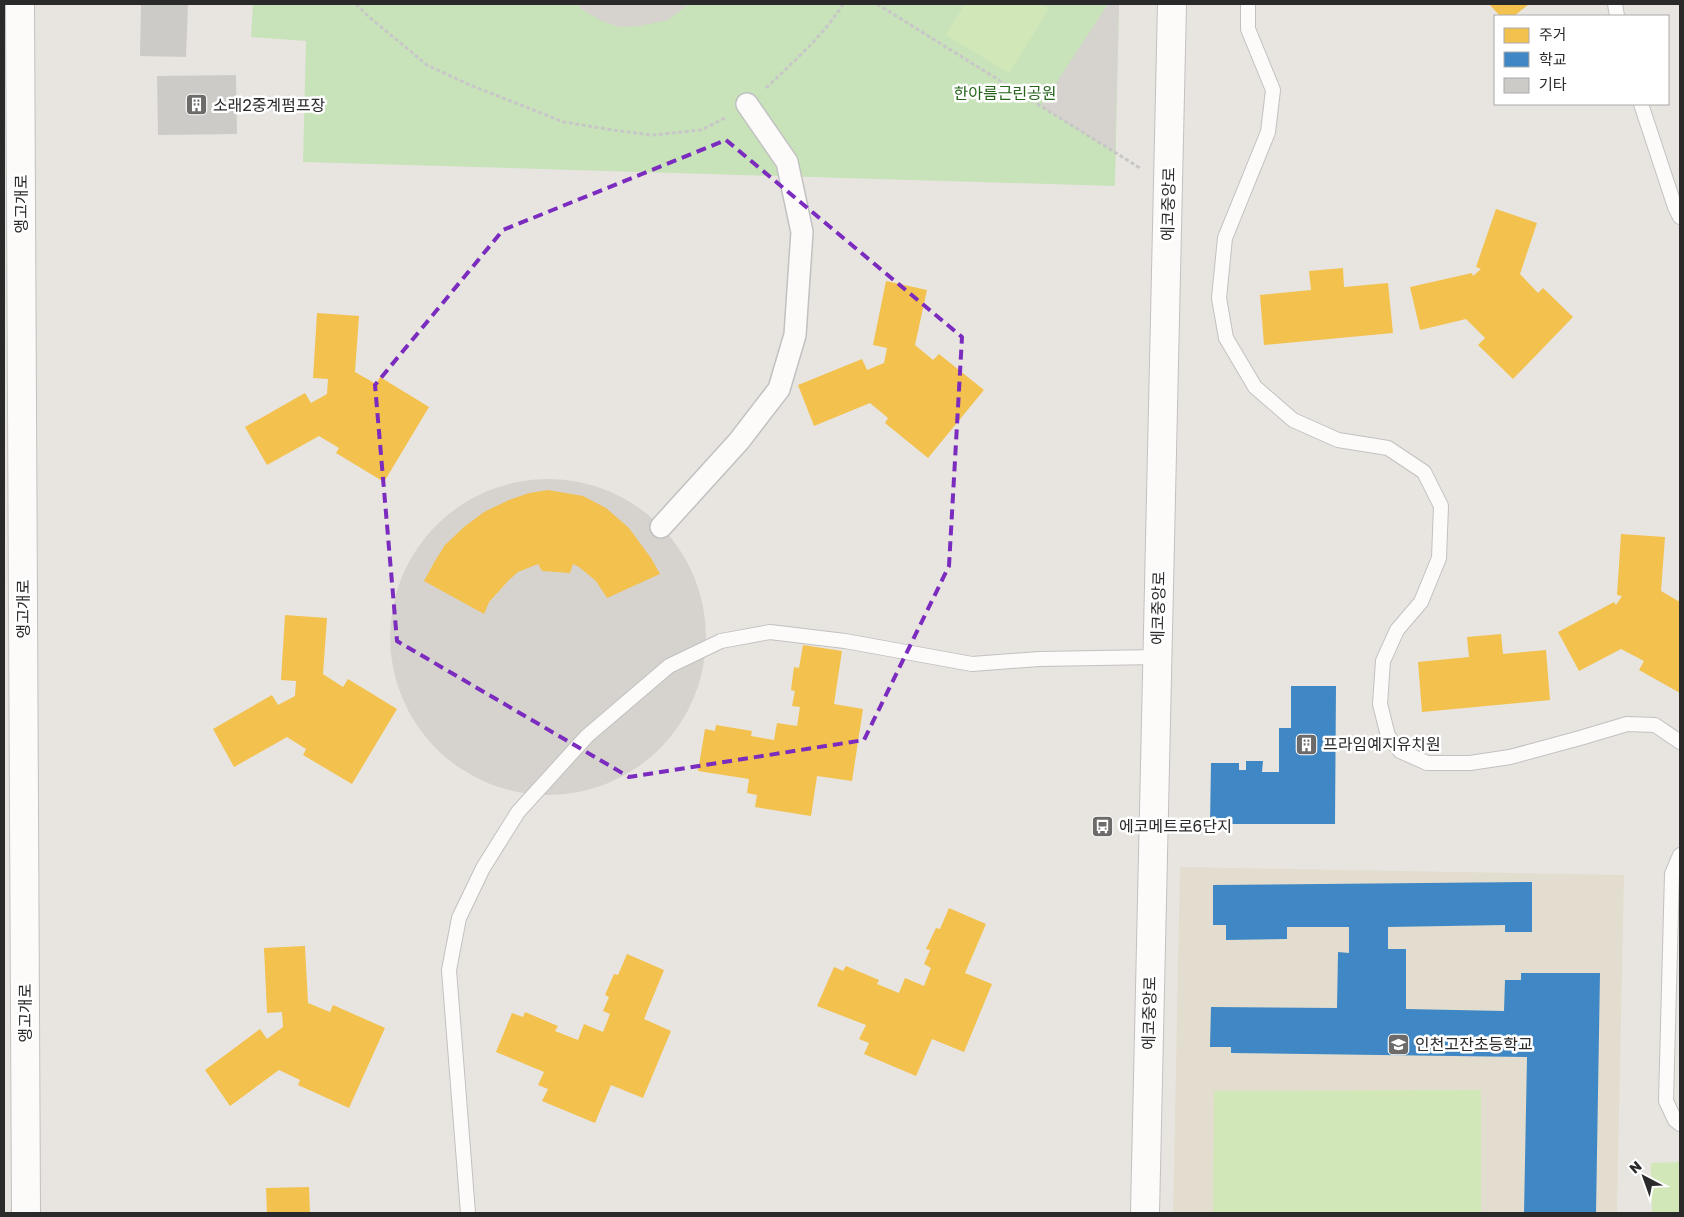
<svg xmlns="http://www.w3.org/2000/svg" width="1684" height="1217" font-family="'Golos Text','Noto Sans KR',sans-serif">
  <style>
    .education { fill: #e3ddcf }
    .green { fill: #c8e3ba }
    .pitch { fill: #d2e7b8 }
    .plaza { fill: #d6d3ce }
    .homes { fill: #f2c14e }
    .schools { fill: #3f88c5 }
    .building { fill: #cdcbc7 }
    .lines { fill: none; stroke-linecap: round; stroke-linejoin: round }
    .service-casing { stroke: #c2c1c1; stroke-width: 16 }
    .pedestrian-casing { stroke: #c2c1c1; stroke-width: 24 }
    .minor-casing { stroke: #c2c1c1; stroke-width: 30 }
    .tertiary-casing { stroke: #c2c1c1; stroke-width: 30 }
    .path { stroke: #c8c7c7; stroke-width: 3; stroke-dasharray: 4 2.5; stroke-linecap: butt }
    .service { stroke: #fcfbfa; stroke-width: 14 }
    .pedestrian { stroke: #fcfbfa; stroke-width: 21 }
    .minor { stroke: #fcfbfa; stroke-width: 28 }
    .tertiary { stroke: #fcfbfa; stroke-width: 28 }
    .marked { fill: none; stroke: #7b2cbf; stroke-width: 4; stroke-dasharray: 10 6; stroke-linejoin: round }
    .labels { text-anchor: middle; stroke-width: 5; stroke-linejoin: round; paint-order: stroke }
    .park-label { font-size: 16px; fill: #27651c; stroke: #fff }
    .poi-label { font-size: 16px; fill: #2a2a2a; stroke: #fff; text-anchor: start }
    .street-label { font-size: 16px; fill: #2a2a2a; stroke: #fff }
  </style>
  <rect width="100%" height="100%" fill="#e8e5e0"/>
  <!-- education -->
  <path class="education" d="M1180,867L1624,875L1617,1213H1173Z"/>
  <!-- green -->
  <path class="green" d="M253,4H1119L1115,186L303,162L306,41L251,37Z"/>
  <!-- pitch -->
  <path class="pitch" d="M965,4H1040L1049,9L1009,73L946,35Z
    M1481,1090V1213H1213L1214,1091Z
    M1680,1162V1213H1652L1651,1163Z"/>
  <!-- plaza -->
  <path class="plaza" d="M577,4H689L668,20L640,26L620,27L602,21L583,10Z
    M1108,4H1119L1115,152L1041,106Z
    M390 637a158 158 0 1 1 316 0a158 158 0 1 1-316 0Z"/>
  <!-- homes -->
  <path class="homes" d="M1489,4H1529L1514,16H1500Z
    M1496,209L1537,223L1520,274L1538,293L1543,288L1573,317L1513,379L1478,345L1485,338L1466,319L1420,330L1410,287L1472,273L1473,276L1481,269L1476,267Z
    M1343,268L1344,287L1388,283L1393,333L1264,345L1260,295L1311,290L1309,271Z
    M886,281L927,290L915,345L933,360L939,354L984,390L928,458L885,423L888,418L870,403L814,426L798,385L862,359L867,370L884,363L887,348L873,345Z
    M317,313L359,316L355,372L376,384L380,377L429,407L384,482L336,453L339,448L319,436L267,465L245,427L305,393L311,403L327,394L328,379L313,378Z
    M548,490L583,496L606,508L629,528L651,558L660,574L607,598L596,581L579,567L573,564L570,573L542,571L538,564L518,572L508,581L489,602L484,614L424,581L435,561L445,545L464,527L484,512L509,500L529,493Z
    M1621,534L1665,537L1661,591L1680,602V693L1639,670L1644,661L1621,649L1579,671L1558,632L1614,602L1616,605L1622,596L1617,595Z
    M285,615L327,618L323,674L343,687L348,679L397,709L352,784L303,755L306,749L287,737L234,767L213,729L272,695L278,705L295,696L296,681L281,680Z
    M1501,634L1503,654L1546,650L1550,700L1422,712L1418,662L1469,657L1467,637Z
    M803,645L842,651L834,704L863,709L852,781L817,776L811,816L755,807L757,795L747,793L749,779L698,771L705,729L715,731L716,725L752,731L751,736L774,740L777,723L797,726L800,707L792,706L795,691L791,690L794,667L799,668Z
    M949,908L986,924L965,973L992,984L964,1052L932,1039L916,1076L864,1054L869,1043L859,1039L866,1025L817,1006L834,967L843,971L846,966L879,980L877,984L899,993L905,978L924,986L931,968L924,964L930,950L926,949L936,928L940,929Z
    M305,946L308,1003L330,1012L333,1005L385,1028L349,1108L298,1085L300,1080L279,1070L230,1106L205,1070L260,1029L267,1039L283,1027L282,1012L267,1013L264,948Z
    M627,954L664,970L644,1019L671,1031L643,1098L611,1085L595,1123L542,1101L548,1089L538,1085L544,1072L496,1052L512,1013L523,1017L525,1012L558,1026L555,1031L578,1040L584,1024L603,1032L610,1014L603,1011L609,997L605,995L614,974L618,975Z
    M309,1187L310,1213H267L266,1188Z"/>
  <!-- schools -->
  <path class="schools" d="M1291,686H1336L1335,824H1210L1211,763H1239V770H1246V761H1263L1262,772H1279V728H1291Z
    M1532,882V932H1505V925L1388,927V949H1406V1009L1504,1011L1505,980H1521V973H1600L1596,1213H1524L1527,1057L1231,1053V1047H1210L1211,1007L1337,1008L1338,952L1349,953V927H1287V939L1226,940V925H1213V885Z"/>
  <!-- building -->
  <path class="building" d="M141,4H188L186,57L140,56Z
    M236,75L237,134L158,135L157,76Z"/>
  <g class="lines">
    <defs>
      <path id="service" d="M1248,4V29L1273,90L1268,132L1225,238L1219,298L1226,338L1255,387L1293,420L1338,440L1388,448L1424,472L1441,506L1439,558L1421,602L1397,630L1383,661L1380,704L1388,736L1400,751L1427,763H1470L1510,757L1580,738L1627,724L1655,725L1680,742
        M1615,4L1617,16
        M1641,104L1675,207L1680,217
        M1680,855L1672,874L1666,1101L1675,1120L1680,1124
        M468,1213L449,970L459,918L483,868L518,812L587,736L669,666L721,641L770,632L845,641L972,664L1039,659L1157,657"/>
      <path id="pedestrian" d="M661,527L739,441L779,389L795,335L802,232L787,162L747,104"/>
      <path id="minor" d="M1145,1213L1172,4"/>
      <path id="tertiary" d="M20,4L26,1213"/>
    </defs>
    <!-- service casing -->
    <use href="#service" class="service-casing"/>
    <!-- pedestrian casing -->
    <use href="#pedestrian" class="pedestrian-casing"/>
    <!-- minor casing -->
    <use href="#minor" class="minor-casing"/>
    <!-- tertiary casing -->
    <use href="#tertiary" class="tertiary-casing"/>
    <!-- path -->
    <path class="path" d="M356,4L369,17L427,65L470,85L564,122L619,131L653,135L701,130L727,117
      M877,4L1140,168
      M766,88C790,65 827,32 843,4"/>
    <!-- service -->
    <use href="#service" class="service"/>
    <!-- pedestrian -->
    <use href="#pedestrian" class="pedestrian"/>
    <!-- minor -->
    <use href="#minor" class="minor"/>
    <!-- tertiary -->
    <use href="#tertiary" class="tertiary"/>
  </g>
  <!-- marked area -->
  <path class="marked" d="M726,140L962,337L949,566L864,740L629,777L397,641L375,385L503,230Z"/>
  <!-- icons -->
  <defs>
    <symbol id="building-square" viewBox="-11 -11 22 22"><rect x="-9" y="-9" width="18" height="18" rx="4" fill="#6c6b6a" stroke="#fff"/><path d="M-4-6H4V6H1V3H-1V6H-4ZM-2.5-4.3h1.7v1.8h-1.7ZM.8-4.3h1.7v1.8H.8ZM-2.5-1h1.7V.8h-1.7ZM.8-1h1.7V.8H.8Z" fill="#fff"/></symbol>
    <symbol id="bus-square" viewBox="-11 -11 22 22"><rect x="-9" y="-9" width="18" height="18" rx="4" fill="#6c6b6a" stroke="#fff"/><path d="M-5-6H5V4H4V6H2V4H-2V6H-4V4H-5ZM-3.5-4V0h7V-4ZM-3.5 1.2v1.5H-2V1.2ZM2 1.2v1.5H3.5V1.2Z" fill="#fff"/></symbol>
    <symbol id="school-square" viewBox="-11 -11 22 22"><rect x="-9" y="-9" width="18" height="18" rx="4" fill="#6c6b6a" stroke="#fff"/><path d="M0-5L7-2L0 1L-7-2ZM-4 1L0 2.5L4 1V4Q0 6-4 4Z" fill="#fff"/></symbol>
  </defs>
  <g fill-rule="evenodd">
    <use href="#building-square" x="184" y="92" width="25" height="25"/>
    <use href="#building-square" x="1294" y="732" width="25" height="25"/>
    <use href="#bus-square" x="1090" y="814" width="25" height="25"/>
    <use href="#school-square" x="1386" y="1032" width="25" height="25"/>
  </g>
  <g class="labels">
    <!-- park labels -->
    <g class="park-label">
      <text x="1005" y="99">한아름근린공원</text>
    </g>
    <!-- poi labels -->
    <g class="poi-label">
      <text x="213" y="111">소래2중계펌프장</text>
      <text x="1323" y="750">프라임예지유치원</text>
      <text x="1119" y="832">에코메트로6단지</text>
      <text x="1415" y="1050">인천고잔초등학교</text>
    </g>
    <!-- street labels -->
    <g class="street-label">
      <text transform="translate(21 204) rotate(-90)" y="6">앵고개로</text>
      <text transform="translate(1168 204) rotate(-89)" y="6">에코중앙로</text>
      <text transform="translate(1158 608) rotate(-89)" y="6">에코중앙로</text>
      <text transform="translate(23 609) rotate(-90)" y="6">앵고개로</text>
      <text transform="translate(25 1013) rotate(-90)" y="6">앵고개로</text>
      <text transform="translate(1149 1013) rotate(-89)" y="6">에코중앙로</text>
    </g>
  </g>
  <!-- border -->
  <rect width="1684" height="1217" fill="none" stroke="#2a2a2a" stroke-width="10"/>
  <!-- legend -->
  <rect x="1494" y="15" width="175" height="90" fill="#ffffff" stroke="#aaaaaa"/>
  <rect x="1504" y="28" width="25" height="15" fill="#f2c14e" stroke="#aaaaaa"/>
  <text x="1539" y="40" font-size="15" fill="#2a2a2a">주거</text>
  <rect x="1504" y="52" width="25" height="15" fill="#3f88c5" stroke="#aaaaaa"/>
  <text x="1539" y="65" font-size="15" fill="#2a2a2a">학교</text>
  <rect x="1504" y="78" width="25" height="15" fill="#cdcbc7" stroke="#aaaaaa"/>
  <text x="1539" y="90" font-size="15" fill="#2a2a2a">기타</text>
  <!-- north arrow -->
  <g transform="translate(1644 1177) rotate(319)" stroke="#ffffff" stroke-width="4" paint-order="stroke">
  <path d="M0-4L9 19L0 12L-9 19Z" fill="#2a2a2a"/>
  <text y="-8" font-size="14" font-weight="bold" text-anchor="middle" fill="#2a2a2a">N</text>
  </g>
</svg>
